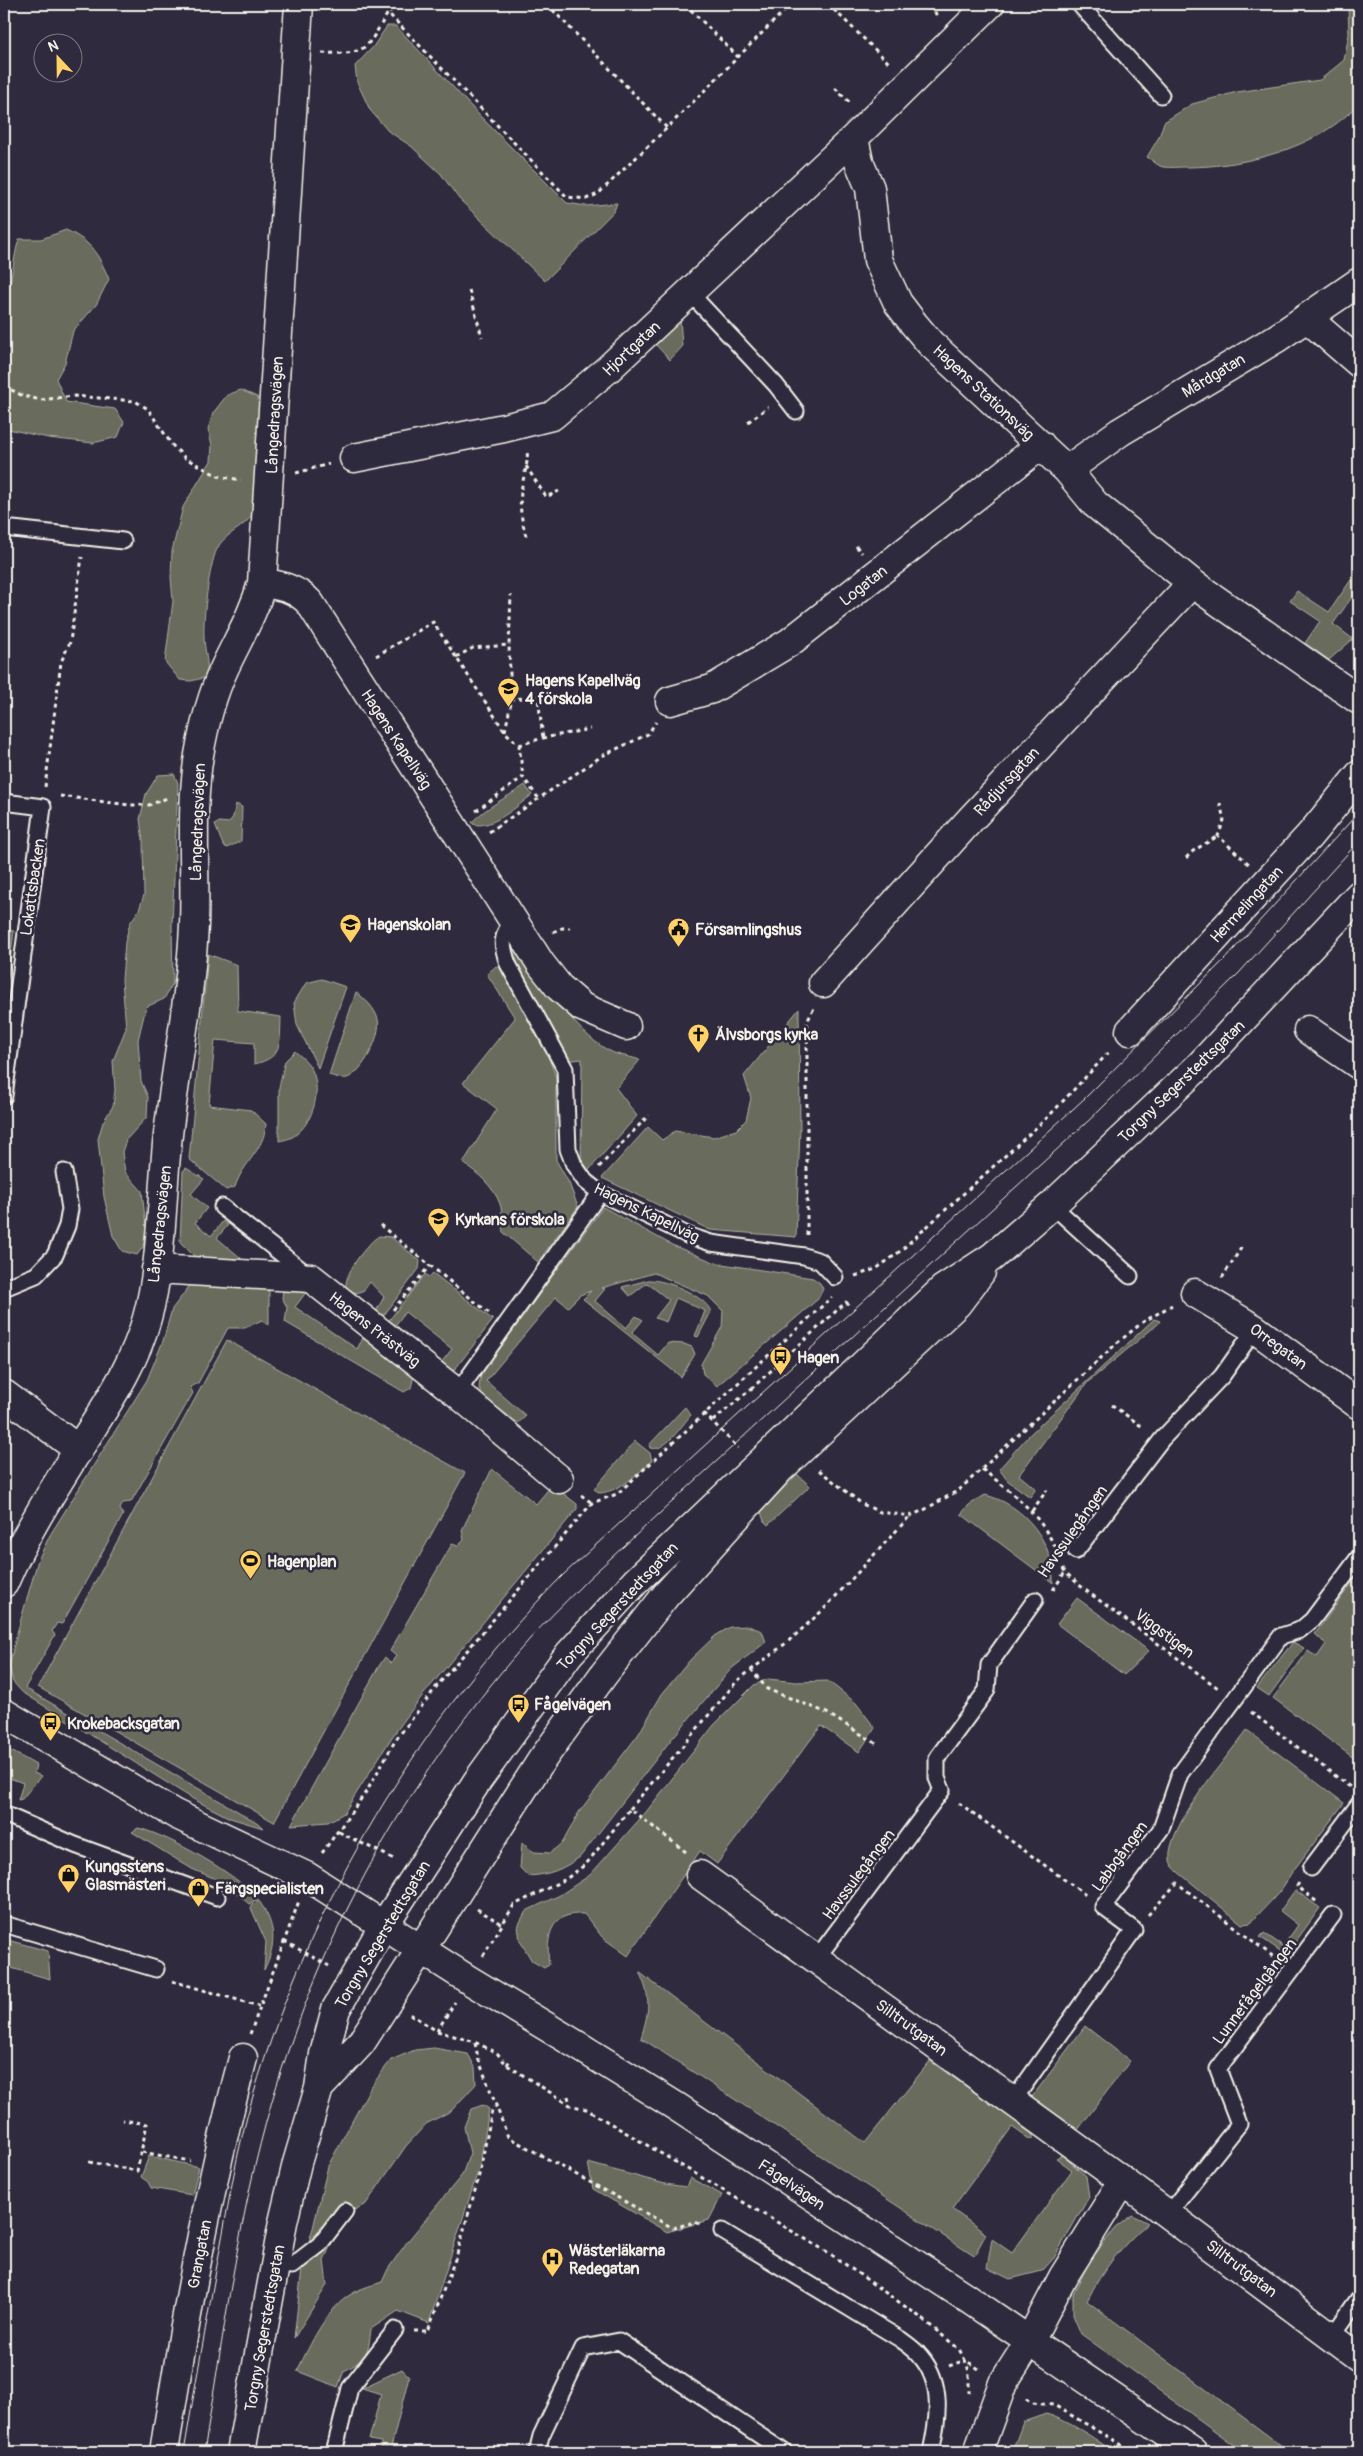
<svg xmlns="http://www.w3.org/2000/svg" width="1363" height="2456" font-family="Pangolin,sans-serif">
  <style>
    .green { fill: #696c5d; stroke: #aeaea2 }
    .lines { fill: none; stroke-linecap: round; stroke-linejoin: round }
    .lane-casing { stroke: #f4f1e8; stroke-width: 19 }
    .street-casing { stroke: #f4f1e8; stroke-width: 31 }
    .secondary-casing { stroke: #f4f1e8; stroke-width: 31 }
    .path { stroke: #f4f1e8; stroke-width: 3; stroke-dasharray: 4 4; stroke-linecap: butt }
    .lane { stroke: #2f2a3d; stroke-width: 15 }
    .street { stroke: #2f2a3d; stroke-width: 28 }
    .secondary { stroke: #2f2a3d; stroke-width: 28 }
    .tram { stroke: #f4f1e8; stroke-width: 1 }
    .labels { text-anchor: middle; stroke-width: 5; stroke-linejoin: round; paint-order: stroke }
    .street-label { font-size: 16px; fill: #f4f1e8; stroke: #2f2a3d }
    .poi-label { font-size: 16px; font-weight: bold; fill: #f4f1e8; stroke: #2f2a3d; text-anchor: start }
  </style>
  <rect width="100%" height="100%" fill="#2f2a3d"/>
  <filter id="ink" filterUnits="userSpaceOnUse"><feTurbulence type="fractalNoise" baseFrequency=".02" numOctaves="2"/><feDisplacementMap in="SourceGraphic" scale="10" xChannelSelector="R" yChannelSelector="G"/><feConvolveMatrix kernelMatrix="1 2 1 2 8 2 1 2 1" color-interpolation-filters="sRGB"/></filter>
  <g filter="url(#ink)">
    <!-- green -->
    <path class="green" d="M1348,4H1359V103C1320,148 1244,167 1186,167C1179,167 1170,168 1163,167C1158,166 1152,160 1147,157L1159,137L1164,122L1192,104L1237,92L1320,80L1344,60L1349,34Z
      M387,26H396L480,116L567,203L586,206L617,203L614,211L545,281L459,199L441,174L411,146L388,131L370,110L357,82L355,66L373,47Z
      M66,230C92,242 98,254 109,279L96,305L73,331L65,363L56,379L66,402L115,409L124,422L118,437L93,443L48,438L4,428V298C13,281 13,258 19,239H41Z
      M680,317L682,347L670,360L654,343Z
      M241,390L257,397L262,410C261,427 259,502 254,512C245,529 225,532 217,549C209,566 203,616 204,636C204,650 209,662 207,677L191,681L180,680L165,662L173,601L171,578L172,551L183,507L211,461L212,445L208,429L213,413L227,395Z
      M1359,568V587L1333,624L1353,639L1329,660L1305,643L1320,621L1290,601L1297,591L1329,612Z
      M174,774L178,783L172,925L173,983L164,999L146,1007L138,1040L141,1081L148,1097L147,1117L126,1140L122,1152L125,1172L142,1191L146,1228L143,1247L137,1255L122,1251L113,1236L104,1197L98,1139L103,1122L113,1106L115,1090L113,1061L126,1028L122,980L125,942L130,923L139,910L144,895L143,841L140,819L146,794L158,775Z
      M525,785L532,795C518,805 492,830 473,824L472,822C486,807 508,797 525,785Z
      M236,804L242,807L241,841L227,848L223,845L215,825L219,822L229,823L233,817Z
      M4,930L14,931L4,1008Z
      M514,939C535,971 578,1039 614,1053C622,1056 632,1057 640,1060L616,1088L637,1116L589,1170L581,1161L582,1059L566,1061L516,966L510,951Z
      M208,954L237,965L238,1011L281,1017C280,1042 283,1058 254,1064V1043L215,1040L209,1105L251,1110L266,1124C264,1151 243,1162 235,1187L226,1190L189,1159Z
      M496,966L505,968L548,1056L556,1077V1160L569,1183L578,1207L538,1262L503,1232C501,1223 503,1212 500,1204C494,1187 478,1173 463,1163L497,1109L463,1083L515,1018L487,974Z
      M322,979L346,987L318,1068L297,1025L294,1003L306,983Z
      M356,992C366,1000 374,1007 378,1019C382,1035 363,1073 347,1078C341,1079 335,1077 329,1075Z
      M799,1009L800,1129L796,1237L710,1230L602,1178L648,1127L662,1140L675,1131L714,1137L736,1130L746,1120L751,1098L744,1076Z
      M295,1051C300,1056 306,1060 309,1065C324,1086 314,1123 294,1136C290,1139 283,1140 279,1141V1087L285,1061Z
      M186,1168L204,1179L191,1194L207,1208L195,1223L211,1236L223,1221L228,1225L217,1238L241,1258L239,1260L197,1259L180,1242L183,1171Z
      M603,1207L672,1245L716,1263L813,1278L820,1283L823,1289L818,1299L717,1386L703,1374L701,1364L722,1327L723,1311L708,1296L654,1273L602,1288L605,1289L595,1301L626,1328L636,1316L643,1320L632,1333L658,1355L668,1343L684,1344L692,1347L695,1354L681,1377L583,1299L591,1291L580,1295L568,1307L556,1297L486,1381L526,1416L518,1423L482,1396L479,1387L481,1374Z
      M379,1236L391,1237L420,1261L419,1269L384,1315L377,1317L375,1313L384,1297L370,1282L364,1290L357,1293L347,1290C340,1278 368,1242 379,1236Z
      M433,1273L493,1320L452,1373L440,1364L452,1349L405,1312L394,1327L387,1323L425,1274L429,1277Z
      M648,1280C665,1279 706,1296 711,1312L698,1337L695,1336L705,1311L676,1298L666,1322L655,1318L669,1300L647,1283L630,1296L622,1287Z
      M191,1284L269,1286V1325L262,1320L245,1328H228L198,1383L190,1387L193,1393L131,1502L123,1503L120,1509L123,1515L62,1624L57,1623L52,1631L55,1635L25,1688L258,1823L263,1828L230,1818L193,1799L22,1692L13,1682L9,1666L17,1633L38,1560L50,1535L147,1380L163,1341L172,1309Z
      M283,1288L307,1291L295,1307L357,1349L364,1336L414,1375L411,1388L404,1392L285,1322L287,1307L282,1298Z
      M1154,1319L1160,1321L1158,1324L1088,1382L1019,1475L1036,1489L1030,1497L1007,1480L999,1469L1028,1436Z
      M227,1340L465,1473L274,1822L38,1687Z
      M685,1407L691,1415C681,1426 665,1453 650,1448L649,1445Z
      M635,1441L650,1453L652,1461C638,1474 620,1491 600,1493L594,1489Z
      M492,1469L536,1504L552,1485L577,1504V1509L419,1700L392,1737L344,1813L328,1822L291,1825L379,1666L385,1657L391,1663L396,1656L390,1651L452,1544L458,1546L464,1540L462,1530Z
      M797,1474L810,1486L768,1525L764,1521L761,1512Z
      M985,1495C1024,1504 1055,1543 1053,1583L961,1514L969,1505Z
      M1359,1573V1762L1273,1698L1308,1651L1317,1657L1326,1644L1315,1634Z
      M1077,1598L1149,1651L1124,1675L1057,1624Z
      M748,1626L762,1631L766,1642L731,1669L670,1741L580,1857C563,1869 550,1875 528,1876L520,1868L522,1843L534,1852L550,1853L563,1842L579,1812L638,1735L662,1694L690,1660L715,1636L730,1627Z
      M1293,1642L1304,1648L1269,1696L1257,1688Z
      M768,1679L796,1682L828,1681L856,1703L875,1728L859,1752L821,1726L717,1864L700,1851L628,1956L603,1938L584,1914C550,1912 546,1936 549,1965L544,1968L532,1961L520,1941L518,1926L526,1911L560,1895L590,1875L646,1812L714,1725L754,1685Z
      M1247,1730L1344,1803L1290,1875C1282,1893 1264,1907 1251,1923L1242,1924L1178,1872C1175,1869 1170,1864 1170,1860C1165,1828 1228,1756 1247,1730Z
      M4,1747L36,1765L34,1773L41,1776L22,1799L18,1800L23,1783L4,1776Z
      M138,1828C170,1836 237,1874 258,1899L249,1904L223,1882L192,1869L132,1832Z
      M1295,1890L1320,1908L1286,1955L1260,1937L1264,1933L1283,1946L1298,1925L1280,1911Z
      M259,1901C276,1925 277,1944 264,1970L266,1942L250,1906Z
      M4,1939L48,1951L50,1979L4,1966Z
      M639,1972L865,2143L930,2061L1033,2134V2138L1029,2139L1012,2127L952,2209L986,2234L974,2256L641,2038C649,2011 652,1998 639,1972Z
      M1085,2026L1130,2061L1077,2131L1032,2097Z
      M434,2048L468,2054L475,2067L476,2084L451,2111L426,2124L406,2146L366,2204L350,2212L336,2234L324,2260L327,2285L294,2338L303,2260L313,2228L328,2166L370,2088L391,2060L415,2050Z
      M483,2105L489,2109L480,2165L429,2323L398,2311L371,2329C368,2354 367,2359 344,2371L338,2387L297,2371C311,2344 325,2309 353,2293C361,2288 373,2285 382,2282L388,2269L407,2242L462,2175L470,2153L464,2127L471,2109Z
      M1062,2155L1086,2176L1089,2197L1054,2258L1042,2271L1010,2279L987,2268L992,2239L1012,2253L1072,2170L1056,2158Z
      M149,2156L199,2167L192,2195L151,2188L148,2182L141,2177Z
      M588,2163L665,2184L686,2187L690,2178L722,2195L709,2220L667,2232L593,2189Z
      M1132,2215L1148,2223C1122,2245 1102,2270 1087,2301L1290,2452H1244L1081,2334L1073,2315V2294L1090,2261L1115,2228Z
      M402,2369L409,2376L390,2452H381V2442L369,2440L381,2394L362,2388Z
      M1046,2414C1063,2418 1099,2440 1113,2452H1012L1023,2422Z"/>
    <g class="lines">
      <defs>
        <path id="lane" d="M1079,4L1161,95
          M690,293L776,385L796,411
          M4,528L123,541
          M4,802L43,807L4,1096
          M512,919C501,938 501,944 508,964L565,1069L568,1149L574,1165L585,1181L600,1193L687,1235L711,1243L804,1256L820,1261L835,1277
          M1052,1205L1130,1276
          M222,1207L309,1276
          M4,1288L36,1275L55,1255L67,1226L70,1209L64,1172
          M457,1393L600,1193
          M1076,1551L1162,1439L1222,1376L1255,1329
          M4,1814L75,1845L217,1897
          M1311,1868L1359,1804
          M4,1924L156,1969
          M817,1958L942,1790L937,1778V1758L987,1690L989,1665L1035,1600
          M1013,2101L1134,1930L1103,1907L1161,1829L1180,1774L1281,1636L1300,1630L1312,1620L1359,1557
          M1168,2214L1239,2124L1218,2069L1333,1915
          M722,2231L900,2339C907,2344 916,2350 921,2357C944,2384 938,2420 931,2452
          M276,2265L292,2266L319,2245L345,2211
          M1333,2335L1359,2298
          M334,2452L350,2388L395,2330
          M537,2452L541,2436L583,2348L619,2341L784,2452"/>
        <path id="street" d="M990,4L854,138L859,162L870,188L878,260L898,303L914,324L930,343L1067,470L1095,504L1192,583L1359,700
          M1307,318L1359,363
          M354,458L504,428L552,416L608,369L854,138
          M1067,470L1120,432L1277,338L1359,282
          M262,583C281,585 297,589 310,603L541,964L559,987L582,1007L626,1026
          M670,701L712,689L790,642L1041,445
          M823,983L970,820L1192,583
          M1308,1030L1359,1065
          M1130,1031L1310,835L1359,775
          M156,1269L311,1278L457,1393L559,1479
          M1195,1293L1255,1329L1359,1405
          M4,1394L79,1450
          M4,1583C26,1531 57,1484 87,1436C111,1398 135,1362 147,1318C163,1261 161,1194 168,1135C176,1065 191,995 194,925C196,868 190,811 199,755C204,726 211,697 224,669C238,639 253,615 262,583L299,4
          M700,1875L1123,2181L1359,2357
          M164,2452C185,2320 208,2188 243,2058
          M978,2452L1003,2383L1029,2342L1063,2277L1123,2181"/>
        <path id="secondary" d="M4,1713L175,1814L308,1877L469,1980L582,2048L677,2107L964,2296L1193,2452
          M319,2088L361,2043L541,1761L604,1674L666,1595L779,1470L957,1304L981,1272
          M241,2452L283,2222L297,2163L319,2088L324,2054L336,2009L384,1925L478,1780L569,1654L636,1581L943,1289L992,1257L1052,1205L1199,1066L1359,895"/>
      </defs>
      <!-- lane casing -->
      <use href="#lane" class="lane-casing"/>
      <!-- street casing -->
      <use href="#street" class="street-casing"/>
      <!-- secondary casing -->
      <use href="#secondary" class="secondary-casing"/>
      <!-- path -->
      <path class="path" d="M397,4L388,13L567,197L586,199L598,194L667,128
        M547,4L667,128L791,4
        M685,4L738,57
        M828,4L891,65
        M932,4L937,17
        M322,53C368,55 365,50 388,13
        M835,88L850,103
        M469,290L482,337
        M4,386L23,396L41,400L74,396L135,401L148,409L172,445L185,458L218,476L241,480
        M748,422L768,407
        M526,466L546,497L559,491
        M296,473L329,464
        M526,536C522,521 519,508 521,493C522,479 529,464 527,450
        M856,546L862,553
        M376,656L433,622L505,732L519,745L523,777
        M456,657L473,648L509,645L511,595
        M510,699L538,697L543,738
        M505,731L511,703L509,645
        M519,745L543,738L590,729
        M45,787L61,662L70,642L82,557
        M60,796L129,805H149L167,798
        M1220,803L1224,820L1218,836L1249,864
        M476,811L523,777L539,799
        M489,832L602,756L648,734L656,722
        M1186,858L1193,851L1218,836
        M553,932L562,928H570
        M599,1167L649,1115
        M380,1225L489,1313
        M807,1235V1022L814,1008
        M855,1276L876,1269L898,1253L1049,1116L1111,1050
        M1222,1278L1243,1245
        M393,1310L430,1265
        M751,1389L846,1302L850,1306
        M1112,1405L1144,1428
        M704,1413L738,1448
        M713,1421L751,1389L752,1391
        M982,1469C1015,1495 1036,1510 1056,1548
        M819,1470L862,1504L880,1512L910,1516L924,1510L959,1490L1117,1343L1143,1322L1172,1305
        M581,1495L592,1503
        M1032,1511L1047,1490
        M1063,1568L1065,1572L1084,1589L1218,1688
        M1053,1590L1065,1572
        M751,1669L767,1689L825,1712L877,1744
        M1251,1712L1350,1787
        M959,1803L1087,1896
        M630,1809L737,1681L790,1640L824,1609L910,1516
        M339,1832L394,1859
        M322,1853L368,1789L395,1741L437,1686L592,1503L617,1494L832,1297
        M1299,1883L1297,1886L1317,1902
        M477,1909L502,1924
        M1148,1915L1177,1883L1275,1958
        M284,1941L329,1966
        M483,1956L514,1905L566,1879L586,1864L630,1809L686,1852
        M172,1981L259,2006
        M410,2014L437,2031L475,2042L497,2053L507,2065L570,2105L586,2109L829,2253L920,2317L959,2349L965,2360L979,2369
        M437,2031L455,2002
        M250,2034L299,1901
        M475,2043L478,2058L508,2137L673,2228L695,2222L702,2225
        M507,2065L510,2060
        M568,2096L570,2105
        M142,2152L190,2161
        M89,2162L137,2171L147,2124L123,2120
        M414,2331H428L457,2254L478,2180L492,2111L495,2107
        M949,2366L965,2360L969,2371V2393
        M1026,2399L1032,2403L1054,2405L1133,2452
        M1122,2452L1123,2445"/>
      <!-- lane -->
      <use href="#lane" class="lane"/>
      <!-- street -->
      <use href="#street" class="street"/>
      <!-- secondary -->
      <use href="#secondary" class="secondary"/>
      <!-- tram -->
      <path class="tram" d="M184,2452C195,2386 207,2320 219,2254C229,2202 237,2148 253,2096C311,1899 419,1721 563,1575L1085,1098L1224,960L1359,812
        M204,2452C223,2338 239,2213 272,2101C322,1933 405,1783 520,1650C541,1625 565,1603 588,1579L1099,1111L1239,973L1359,841"/>
    </g>
  </g>
  <!-- icons -->
  <defs>
    <symbol id="school-pin" viewBox="-11 -11 22 30"><path d="M0 17L-7.5 6A9.5 9.5 0 1 1 7.5 6Z" fill="#ffd166" stroke="#2f2a3d"/><path d="M0-5L7-2L0 1L-7-2ZM-4 1L0 2.5L4 1V4Q0 6-4 4Z" fill="#111"/></symbol>
    <symbol id="civic-pin" viewBox="-11 -11 22 30"><path d="M0 17L-7.5 6A9.5 9.5 0 1 1 7.5 6Z" fill="#ffd166" stroke="#2f2a3d"/><path d="M-.6-6.5H3V-4.5H.6V-3L4-1V1h2V6H-6V1h2V-1L-.6-3ZM-1.2 2.5V6h2.4V2.5Z" fill="#111"/></symbol>
    <symbol id="church-pin" viewBox="-11 -11 22 30"><path d="M0 17L-7.5 6A9.5 9.5 0 1 1 7.5 6Z" fill="#ffd166" stroke="#2f2a3d"/><path d="M-1.2-6h2.4v3.5h3.3v2.4h-3.3V6h-2.4V-.1h-3.3v-2.4h3.3Z" fill="#111"/></symbol>
    <symbol id="bus-pin" viewBox="-11 -11 22 30"><path d="M0 17L-7.5 6A9.5 9.5 0 1 1 7.5 6Z" fill="#ffd166" stroke="#2f2a3d"/><path d="M-5-6H5V4H4V6H2V4H-2V6H-4V4H-5ZM-3.5-4V0h7V-4ZM-3.5 1.2v1.5H-2V1.2ZM2 1.2v1.5H3.5V1.2Z" fill="#111"/></symbol>
    <symbol id="stadium-pin" viewBox="-11 -11 22 30"><path d="M0 17L-7.5 6A9.5 9.5 0 1 1 7.5 6Z" fill="#ffd166" stroke="#2f2a3d"/><path d="M0-5a6.5 5 0 1 0 0 10a6.5 5 0 1 0 0-10ZM-3.5-1.8h7v3.6h-7Z" fill="#111"/></symbol>
    <symbol id="shop-pin" viewBox="-11 -11 22 30"><path d="M0 17L-7.5 6A9.5 9.5 0 1 1 7.5 6Z" fill="#ffd166" stroke="#2f2a3d"/><path d="M-5-2.5h2.3a2.7 3.5 0 0 1 5.4 0H5L5.5 6h-11ZM-1.5-2.5h3a1.5 2.3 0 0 0-3 0Z" fill="#111"/></symbol>
    <symbol id="hospital-pin" viewBox="-11 -11 22 30"><path d="M0 17L-7.5 6A9.5 9.5 0 1 1 7.5 6Z" fill="#ffd166" stroke="#2f2a3d"/><path d="M-5-5h3v3.5h4V-5h3V5h-3V1.5h-4V5h-3Z" fill="#111"/></symbol>
  </defs>
  <g fill-rule="evenodd">
    <use href="#school-pin" x="496" y="676" width="25" height="34"/>
    <use href="#school-pin" x="338" y="912" width="25" height="34"/>
    <use href="#civic-pin" x="666" y="916" width="25" height="34"/>
    <use href="#church-pin" x="686" y="1022" width="25" height="34"/>
    <use href="#school-pin" x="426" y="1206" width="25" height="34"/>
    <use href="#bus-pin" x="768" y="1344" width="25" height="34"/>
    <use href="#stadium-pin" x="238" y="1548" width="25" height="34"/>
    <use href="#bus-pin" x="506" y="1692" width="25" height="34"/>
    <use href="#bus-pin" x="38" y="1710" width="25" height="34"/>
    <use href="#shop-pin" x="56" y="1862" width="25" height="34"/>
    <use href="#shop-pin" x="186" y="1876" width="25" height="34"/>
    <use href="#hospital-pin" x="540" y="2246" width="25" height="34"/>
  </g>
  <g class="labels">
    <!-- street labels -->
    <g class="street-label">
      <text transform="translate(631 348) rotate(-43)" y="6">Hjortgatan</text>
      <text transform="translate(1213 375) rotate(-31)" y="6">Mårdgatan</text>
      <text transform="translate(984 392) rotate(43)" y="6">Hagens Stationsväg</text>
      <text transform="translate(274 415) rotate(-87)" y="6">Långedragsvägen</text>
      <text transform="translate(863 585) rotate(-38)" y="6">Logatan</text>
      <text transform="translate(397 739) rotate(57)" y="6">Hagens Kapellväg</text>
      <text transform="translate(1006 781) rotate(-47)" y="6">Rådjursgatan</text>
      <text transform="translate(197 822) rotate(-88)" y="6">Långedragsvägen</text>
      <text transform="translate(32 887) rotate(-82)" y="6">Lokattsbacken</text>
      <text transform="translate(1246 904) rotate(-47)" y="6">Hermelingatan</text>
      <text transform="translate(1181 1081) rotate(-44)" y="6">Torgny Segerstedtsgatan</text>
      <text transform="translate(647 1212) rotate(26)" y="6">Hagens Kapellväg</text>
      <text transform="translate(159 1224) rotate(-84)" y="6">Långedragsvägen</text>
      <text transform="translate(375 1329) rotate(38)" y="6">Hagens Prästväg</text>
      <text transform="translate(1279 1346) rotate(36)" y="6">Orregatan</text>
      <text transform="translate(1072 1531) rotate(-55)" y="6">Havssulegången</text>
      <text transform="translate(617 1606) rotate(-47)" y="6">Torgny Segerstedtsgatan</text>
      <text transform="translate(1165 1633) rotate(37)" y="6">Viggstigen</text>
      <text transform="translate(1119 1856) rotate(-54)" y="6">Labbgången</text>
      <text transform="translate(858 1874) rotate(-53)" y="6">Havssulegången</text>
      <text transform="translate(382 1934) rotate(-59)" y="6">Torgny Segerstedtsgatan</text>
      <text transform="translate(1254 1991) rotate(-53)" y="6">Lunnefågelgången</text>
      <text transform="translate(912 2027) rotate(36)" y="6">Silltrutgatan</text>
      <text transform="translate(792 2184) rotate(34)" y="6">Fågelvägen</text>
      <text transform="translate(199 2254) rotate(-79)" y="6">Grangatan</text>
      <text transform="translate(1242 2268) rotate(37)" y="6">Silltrutgatan</text>
      <text transform="translate(264 2328) rotate(-80)" y="6">Torgny Segerstedtsgatan</text>
    </g>
    <!-- poi labels -->
    <g class="poi-label">
      <text x="525" y="686">Hagens Kapellväg<tspan x="525" dy="18">4 förskola</tspan></text>
      <text x="367" y="930">Hagenskolan</text>
      <text x="695" y="935">Församlingshus</text>
      <text x="715" y="1040">Älvsborgs kyrka</text>
      <text x="455" y="1225">Kyrkans förskola</text>
      <text x="797" y="1363">Hagen</text>
      <text x="267" y="1567">Hagenplan</text>
      <text x="534" y="1710">Fågelvägen</text>
      <text x="67" y="1729">Krokebacksgatan</text>
      <text x="85" y="1872">Kungsstens<tspan x="85" dy="18">Glasmästeri</tspan></text>
      <text x="215" y="1894">Färgspecialisten</text>
      <text x="569" y="2256">Wästerläkarna<tspan x="569" dy="18">Redegatan</tspan></text>
    </g>
  </g>
  <!-- margin -->
  <rect width="1363" height="2456" fill="none" stroke="#2f2a3d" stroke-width="20"/>
  <rect x="10" y="10" width="1343" height="2436" fill="none" stroke="#f4f1e8" stroke-width="2" filter="url(#ink)"/>
  <!-- north arrow -->
  <g transform="translate(58 58) rotate(338)"><circle r="24" fill="#2f2a3d" stroke="#7e7a81"/>
  <path d="M0-4L9 19L0 12L-9 19Z" fill="#ffd166"/>
  <text y="-8" font-size="14" font-weight="bold" text-anchor="middle" fill="#f4f1e8">N</text>
  </g>
</svg>
